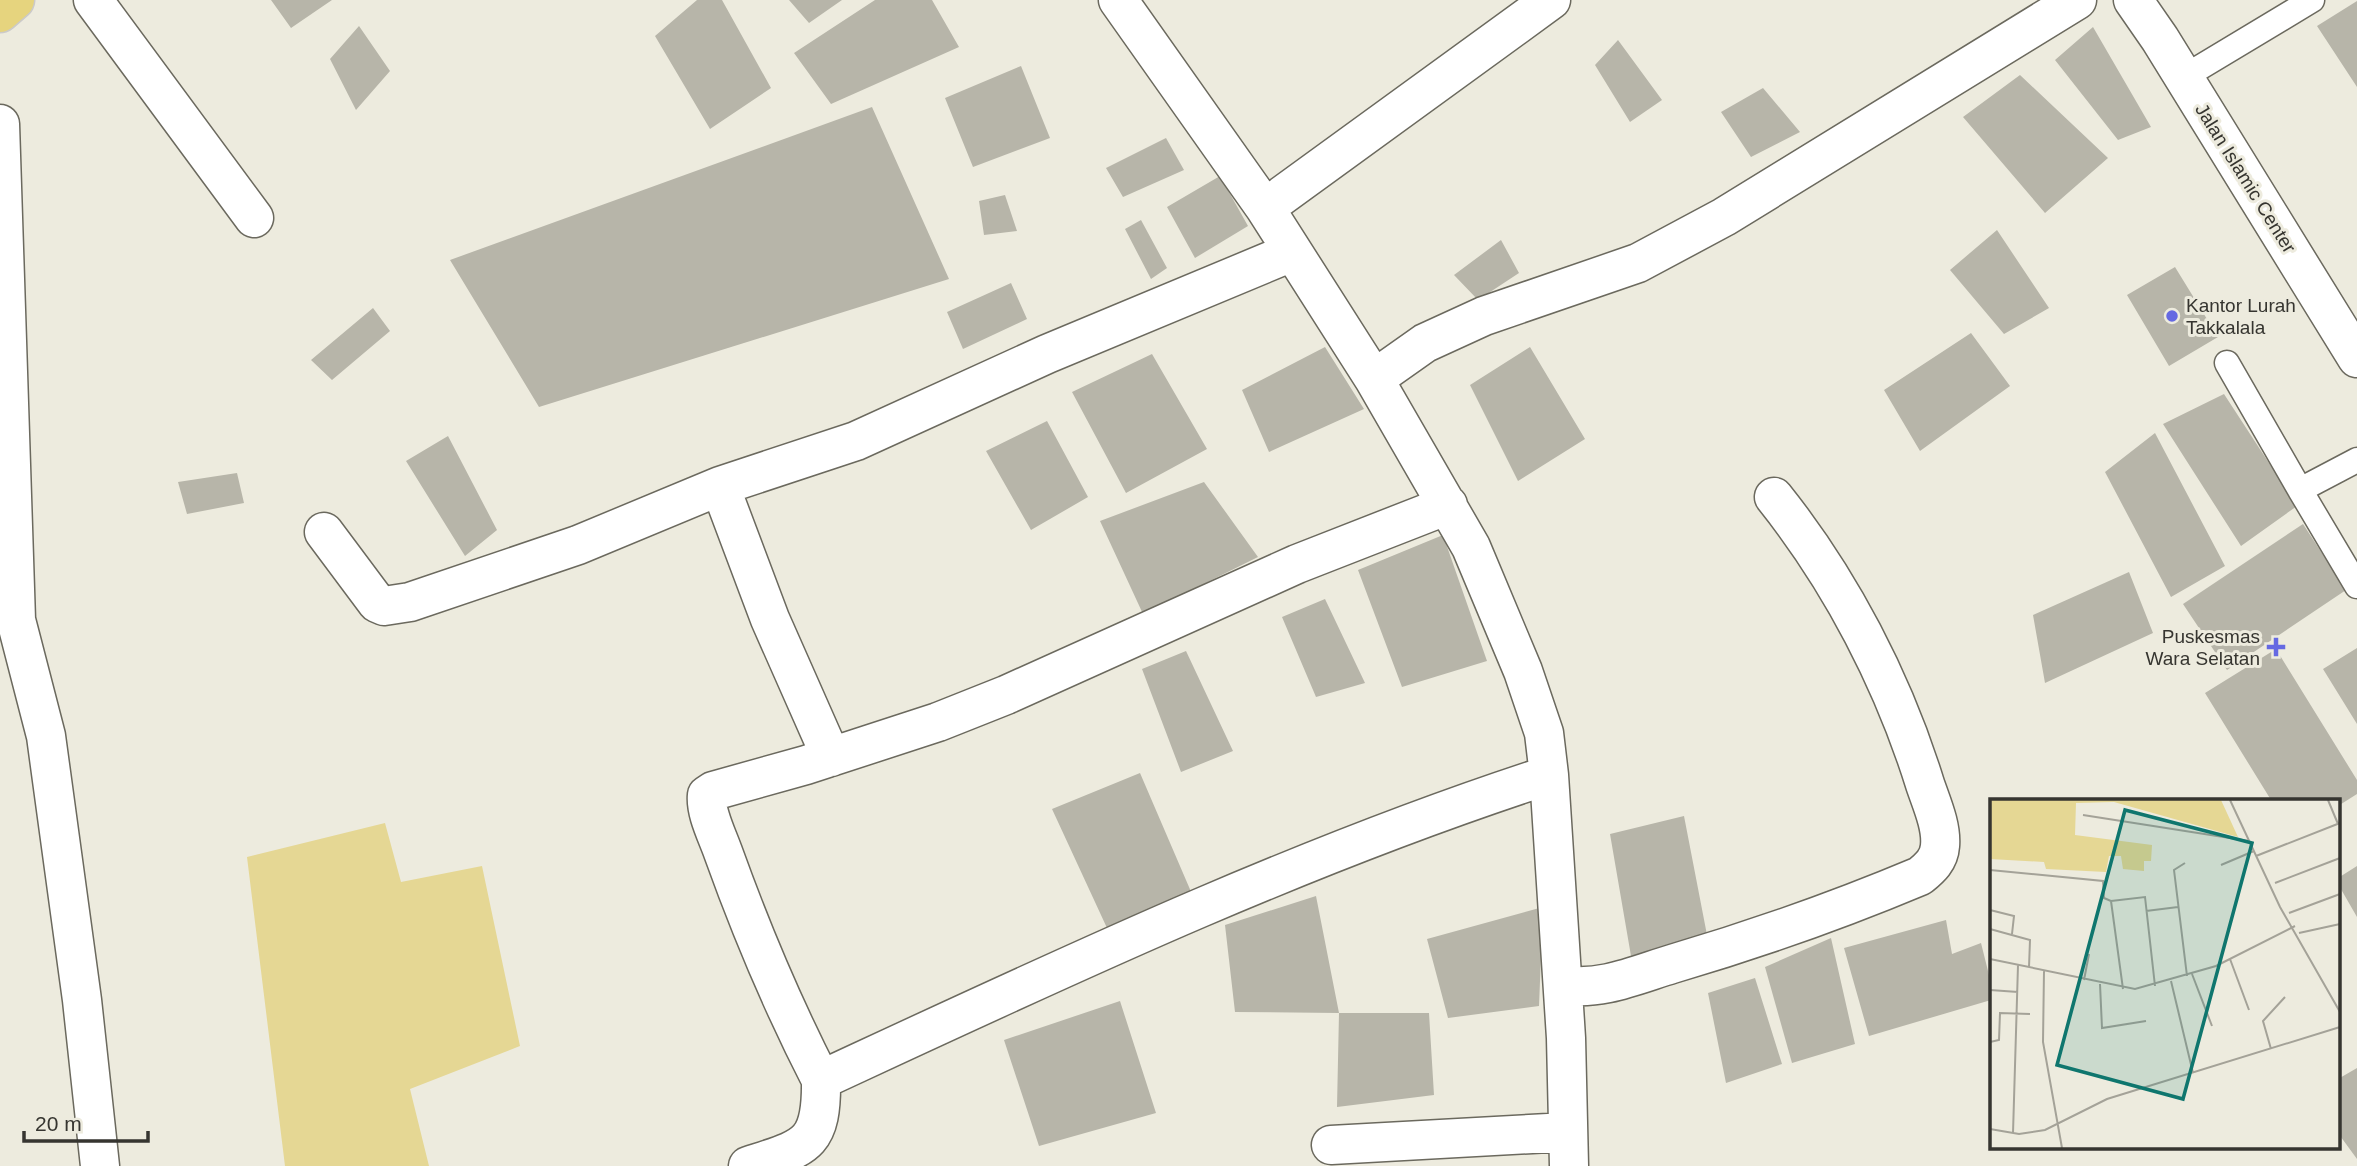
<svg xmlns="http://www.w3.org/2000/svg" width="2357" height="1166" font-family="Helvetica,sans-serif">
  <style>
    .green { fill: #e5d794 }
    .building { fill: #b7b5a9 }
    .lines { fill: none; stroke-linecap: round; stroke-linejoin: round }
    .service-casing { stroke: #6b695e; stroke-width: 27 }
    .minor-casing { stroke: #6b695e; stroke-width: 41 }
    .tertiary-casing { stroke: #6b695e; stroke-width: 41 }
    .trunk-casing { stroke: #cbcac9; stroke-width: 41 }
    .service { stroke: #fff; stroke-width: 24 }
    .minor { stroke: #fff; stroke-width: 38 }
    .tertiary { stroke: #fff; stroke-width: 38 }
    .trunk { stroke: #e6d47e; stroke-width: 38 }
    .poi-dot { fill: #6569e2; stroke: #edebde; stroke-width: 2.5 }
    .labels { text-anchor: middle; stroke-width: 6; stroke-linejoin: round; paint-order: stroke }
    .street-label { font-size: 19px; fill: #363530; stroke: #edebde }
    .poi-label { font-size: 19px; fill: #363530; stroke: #edebde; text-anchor: start }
    .inset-road { fill: none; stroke: #a4a298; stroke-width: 2 }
    .view { fill: #0f766e; fill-opacity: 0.15; stroke: #0f766e; stroke-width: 3.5 }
    .inset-edge { fill: none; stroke: #363530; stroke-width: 3.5 }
  </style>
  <rect width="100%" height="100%" fill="#edebde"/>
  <!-- green -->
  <path class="green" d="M385,823L401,882L482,866L520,1046L410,1089L429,1166H285L247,857Z"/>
  <!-- building -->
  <path class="building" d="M271,0H332L291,28Z
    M697,0H722L771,88L710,129L655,36Z
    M789,0H842L809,23Z
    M875,0H932L959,47L831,104L794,53Z
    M2357,1V87L2317,26Z
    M359,26L390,71L356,110L330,59Z
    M2093,27L2151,127L2118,140L2055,60Z
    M1618,40L1662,100L1630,122L1595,65Z
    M1021,66L1050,138L973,167L945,98Z
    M2020,75L2108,158L2045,213L1963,117Z
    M1763,88L1800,132L1751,157L1721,112Z
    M872,107L949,279L539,407L450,260Z
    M1166,138L1184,170L1123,197L1106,168Z
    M1220,176L1248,226L1195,258L1167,207Z
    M1005,195L1017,231L984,235L979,201Z
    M1141,220L1167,268L1151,279L1125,229Z
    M1997,230L2049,308L2004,334L1950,270Z
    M1501,240L1519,273L1478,300L1454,275Z
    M2175,267L2218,337L2169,366L2127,295Z
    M1011,283L1027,319L963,349L947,312Z
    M373,308L390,331L332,380L311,360Z
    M1971,333L2010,386L1920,451L1884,390Z
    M1325,347L1364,409L1269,452L1242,390Z
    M1530,347L1585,439L1518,481L1470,385Z
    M1152,354L1207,449L1126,493L1072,392Z
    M2224,394L2297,506L2241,546L2163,424Z
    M1047,421L1088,497L1031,530L986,451Z
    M2155,433L2225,566L2171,597L2105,472Z
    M448,436L497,530L465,556L406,461Z
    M237,473L244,503L187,514L178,482Z
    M1204,482L1258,557L1143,614L1100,521Z
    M2303,524L2346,590L2227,670L2183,604Z
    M1443,535L1487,661L1402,687L1358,570Z
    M2129,572L2153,633L2045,683L2033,615Z
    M1325,599L1365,683L1316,697L1282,617Z
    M2357,648V724L2323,669Z
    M2276,649L2357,780V794L2338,806V800H2271L2205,693Z
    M1186,651L1233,751L1181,772L1142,669Z
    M1140,773L1192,894L1107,928L1052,809Z
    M1684,816L1707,935L1631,956L1610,834Z
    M2357,866V917L2338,884V878Z
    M1316,896L1339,1013L1235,1012L1225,925Z
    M1543,907L1539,1006L1448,1018L1427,939Z
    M1946,920L1952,954L1981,943L1991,983V1000L1869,1036L1844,948Z
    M1831,938L1855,1044L1792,1063L1765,967Z
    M1755,978L1782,1064L1726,1083L1708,993Z
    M1120,1001L1156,1113L1039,1146L1004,1040Z
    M1339,1013H1429L1434,1095L1337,1107Z
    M2357,1068V1159L2338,1133V1079Z"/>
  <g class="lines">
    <defs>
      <path id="service" d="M2184,77L2312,0
        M2227,363L2300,490
        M2357,460L2300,490L2357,586"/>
      <path id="minor" d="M93,0L254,218
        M1118,0L1265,208L1374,379L1471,547L1523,671L1544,733L1549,775L1566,1038L1569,1166
        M0,124L16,620L46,736L82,1000L100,1166
        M1265,208L1551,0
        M1374,379L1425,343L1484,316L1638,263L1724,217L2077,0
        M720,486L770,619L831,757
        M324,532L377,603L384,606L410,602L578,545L720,486L856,441L1047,354L1292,252
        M1563,985C1601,991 1636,975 1672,964C1757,939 1839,910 1920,876C1930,868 1939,860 1940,846C1942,826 1931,802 1925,784C1893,681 1841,581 1774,497
        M821,1080C783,1006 751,930 723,852C717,835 705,812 707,795L713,791L806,765L938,722L1006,695L1297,564L1448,505
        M1331,1145L1567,1132
        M748,1166C806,1147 822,1146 821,1080C1060,969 1299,856 1549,775"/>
      <path id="tertiary" d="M2133,0L2160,39L2357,358"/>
      <path id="trunk" d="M0,13L15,0"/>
    </defs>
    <!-- service casing -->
    <use href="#service" class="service-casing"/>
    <!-- minor casing -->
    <use href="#minor" class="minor-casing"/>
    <!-- tertiary casing -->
    <use href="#tertiary" class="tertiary-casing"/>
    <!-- trunk casing -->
    <use href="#trunk" class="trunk-casing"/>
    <!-- service -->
    <use href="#service" class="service"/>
    <!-- minor -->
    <use href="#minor" class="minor"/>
    <!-- tertiary -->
    <use href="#tertiary" class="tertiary"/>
    <!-- trunk -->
    <use href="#trunk" class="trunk"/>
  </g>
  <!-- markers -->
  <g class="poi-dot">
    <circle cx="2172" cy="316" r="7"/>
    <path d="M2272.5 636.5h7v7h7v7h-7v7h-7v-7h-7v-7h7z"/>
  </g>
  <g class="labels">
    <!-- street labels -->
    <g class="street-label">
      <text transform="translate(2246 178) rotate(58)" y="7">Jalan Islamic Center</text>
    </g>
    <!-- poi labels -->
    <g class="poi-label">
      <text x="2186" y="312">Kantor Lurah<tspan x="2186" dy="22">Takkalala</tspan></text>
      <text x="2260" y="643" text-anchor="end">Puskesmas<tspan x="2260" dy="22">Wara Selatan</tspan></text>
    </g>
  </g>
  <!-- overview -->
  <g transform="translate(1990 799)">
    <rect width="350" height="350" fill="#edebde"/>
    <path d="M0,1H231L248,38L124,3L86,4L85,36L162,46L161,62H154V72L133,70L131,57H119L116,73L56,70L54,63L0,60Z" fill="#e5d794"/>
    <path class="inset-road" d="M240,1L290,108L350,213M338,1L348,25M93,16L259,42M266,57L350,24M195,64L184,71L197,177M231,66L264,52M0,71L113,82L114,99L121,102L133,190M285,84L350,59M121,102L155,98L165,187M0,111L24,117L22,135M156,112L188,108M299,114L350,95M0,130L40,141L39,168M309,134L350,125M0,160L145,190L226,167L305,127M240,160L259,211M54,172L53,243L72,349M202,175L222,227M94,181L99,155M181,182L203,274M110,185L112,229L156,222M0,191L28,193M0,243L9,241L10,214L40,215M281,250L273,222L295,198M0,330L29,335L55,331L117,300L350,228M23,334L28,166"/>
    <path class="view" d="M135,11L262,44L193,300L67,266Z"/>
    <rect width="350" height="350" class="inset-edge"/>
  </g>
  <!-- scale -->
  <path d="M24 1131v10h124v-10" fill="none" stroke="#363530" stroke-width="3.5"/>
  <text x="35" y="1131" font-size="21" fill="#363530" stroke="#edebde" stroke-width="5" paint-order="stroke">20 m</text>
</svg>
